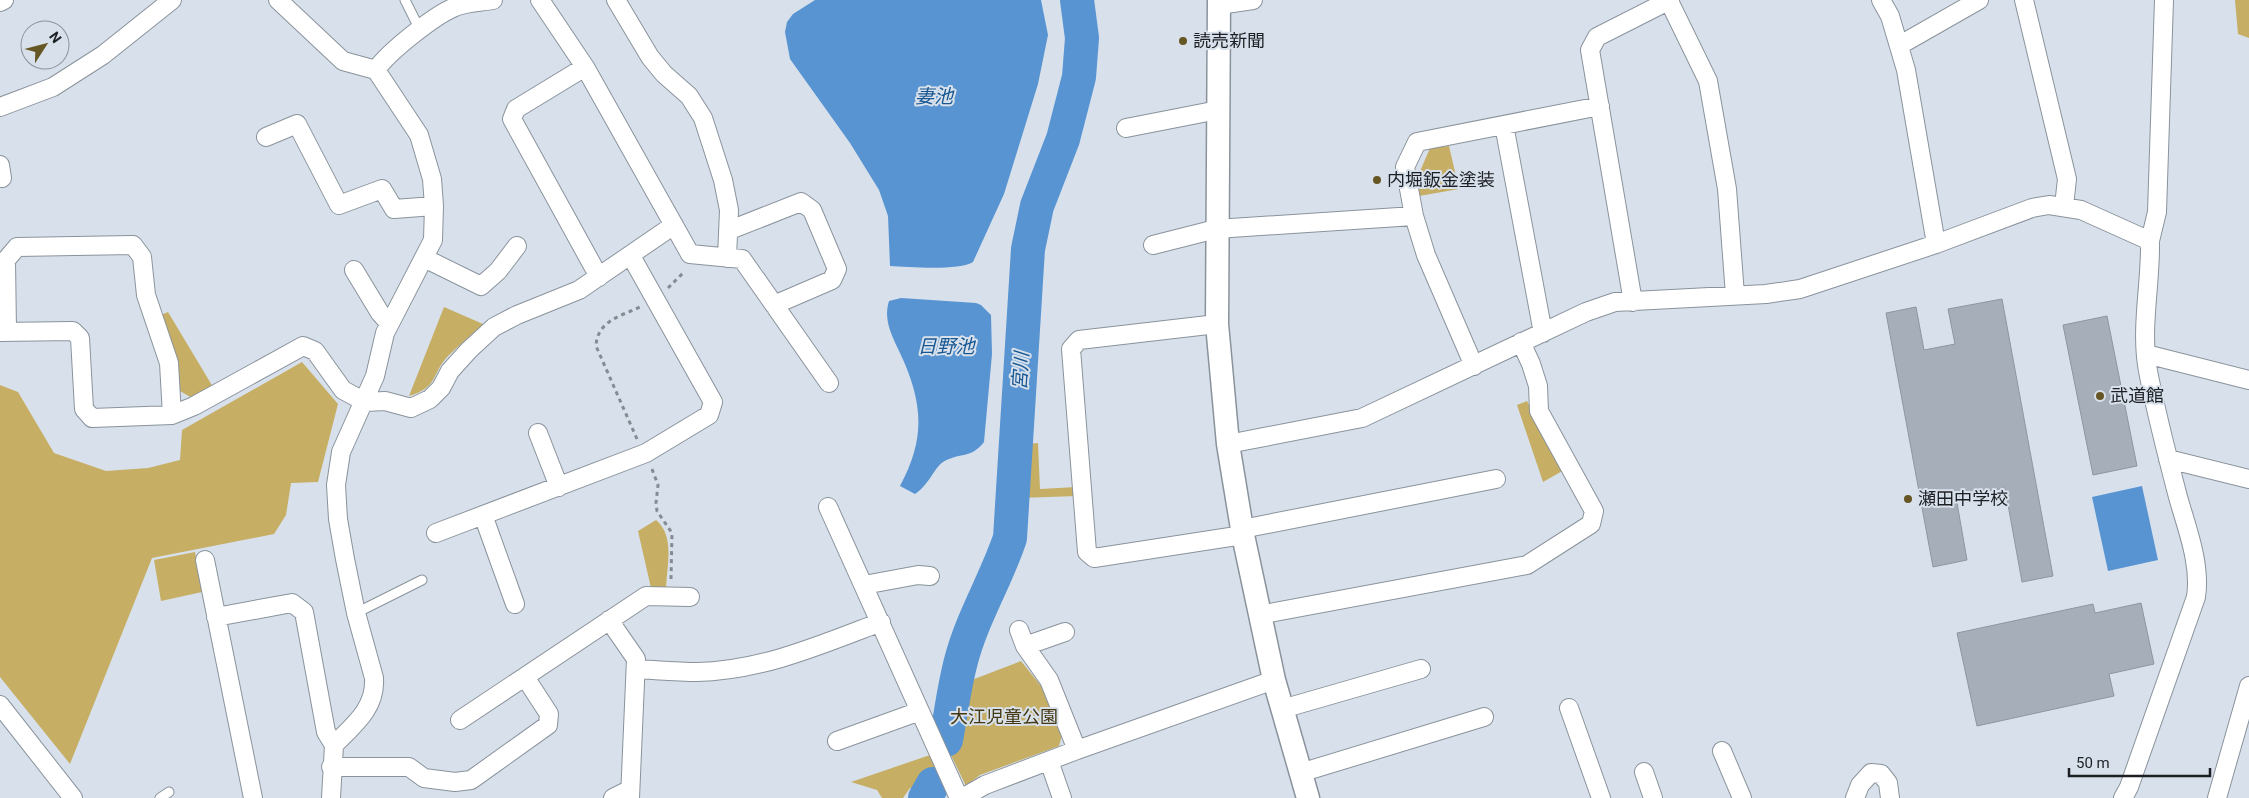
<svg xmlns="http://www.w3.org/2000/svg" width="2249" height="798" font-family="Roboto,'Noto Sans JP',sans-serif">
  <style>
    .green { fill: #c6ae64 }
    .water { fill: #5894d2 }
    .lines { fill: none; stroke-linecap: round; stroke-linejoin: round }
    .river { stroke: #5894d2; stroke-width: 34 }
    .building { fill: #a6afb9; stroke: #8e97a0 }
    .service-casing { stroke: #8a939c; stroke-width: 11 }
    .minor-casing { stroke: #8a939c; stroke-width: 20 }
    .tertiary-casing { stroke: #8a939c; stroke-width: 25 }
    .path { stroke: #858b92; stroke-width: 3; stroke-dasharray: 4 4; stroke-linecap: butt }
    .service { stroke: #fff; stroke-width: 9 }
    .minor { stroke: #fff; stroke-width: 18 }
    .tertiary { stroke: #fff; stroke-width: 22 }
    .poi-dot { fill: #655623; stroke: #d8e1eb; stroke-width: 2 }
    .labels { text-anchor: middle; stroke-width: 4; stroke-linejoin: round; paint-order: stroke }
    .poi-label { font-size: 18px; fill: #1c1f23; stroke: #d8e1eb; text-anchor: start }
    .park-label { font-size: 18px; fill: #443812; stroke: #d8e1eb }
    .water-label { font-size: 19px; font-style: italic; fill: #175792; stroke: #d8e1eb }
  </style>
  <rect width="100%" height="100%" fill="#d8e1eb"/>
  <!-- green -->
  <path class="green" d="M2235,0H2249V38L2238,34Z
    M1449,146L1459,189L1419,196L1415,183L1430,148Z
    M444,307L483,324C472,335 459,345 448,356C431,374 439,387 409,396Z
    M168,312L213,387L192,398L180,391L175,351L161,315Z
    M302,362L338,404L318,482L291,483L286,515L274,534L152,558L70,764L0,677V385L18,392L54,453L106,471L148,468L180,460L182,430Z
    M1527,401L1564,470L1543,482L1517,405Z
    M1038,443L1040,489L1076,487L1077,496L1019,498L1018,445Z
    M656,520C675,536 667,565 666,587L651,588L638,531Z
    M195,552L202,592L161,601L154,560Z
    M1021,661L1041,686L1062,735L1059,746L980,775L966,786L949,751L964,683Z
    M930,755L935,767L923,794L910,788L903,798H882L877,790L851,782Z"/>
  <!-- water -->
  <path class="water" d="M815,0H1041L1048,35L1038,84L1004,194L973,262C960,271 908,267 890,266L888,216L879,190L850,143L790,59L785,32L787,22L793,14Z
    M901,298L976,303L981,305L991,315L992,354L984,442C971,459 960,452 943,462C934,468 929,485 915,494L900,486C926,438 923,402 900,353C892,336 883,320 889,301Z
    M2142,486L2158,560L2108,571L2092,497Z"/>
  <g class="lines">
    <!-- river -->
    <path class="river" d="M946,740C951,714 954,687 961,661C972,618 996,580 1010,538L1028,249L1037,206L1063,139L1079,77L1082,38L1077,0
      M925,798L933,784"/>
  </g>
  <!-- building -->
  <path class="building" d="M2002,299L2053,576L2022,582L2005,488L1956,497L1967,560L1933,567L1886,313L1916,307L1924,350L1955,344L1948,309Z
    M2107,316L2137,466L2093,475L2063,325Z
    M2141,603L2154,664L2109,674L2114,696L1977,726L1957,633L2093,604L2095,613Z"/>
  <g class="lines">
    <defs>
      <path id="service" d="M405,0L420,30
        M356,613L422,580
        M160,798L169,792"/>
      <path id="minor" d="M278,0L343,61L376,70L419,135L432,179L434,206L433,240L385,333L375,376L341,452L336,485L338,519L345,559L356,613L374,678C376,708 354,725 334,745L331,798
        M540,0L585,67L690,254L742,259L829,383
        M616,0L650,57L664,74L689,96L703,118L723,180L729,210L727,258
        M1881,0L1890,16L1906,70L1936,244
        M2024,0L2067,179L2064,206
        M1669,1L1708,81L1727,189L1735,295
        M0,2L4,0
        M1219,5L1253,0
        M1900,45L1979,0
        M585,67L516,109L512,119L599,277
        M376,70C387,53 436,14 455,7C466,2 481,2 493,0
        M0,107L53,87L103,55L172,0
        M1504,125L1543,333
        M1126,128L1218,110
        M266,137L297,124L339,205L382,189L394,209L434,206
        M0,165L2,178
        M730,230L801,202L812,210L837,269L832,280L774,305
        M2150,241L2157,212L2164,0
        M1153,245L1216,229L1414,216
        M424,258L481,286L498,271L517,246
        M354,270L380,313L389,323
        M1633,302L1590,50L1597,37L1670,0
        M1217,324L1079,340L1071,349L1087,552L1094,558L1243,535
        M0,332L73,331L80,338L84,409L92,418L172,415L194,406L303,346L315,351L343,390L365,402L385,401L411,408L430,399L441,388L450,371L469,350L494,327L517,315L579,290L674,225
        M7,332L6,260L17,247L133,245L142,257L146,295L169,363L172,415
        M2146,354L2249,380
        M1474,366L1426,255L1414,216L1405,167L1417,142L1600,106
        M538,433L559,487
        M1228,444L1362,418L1586,312L1615,302L1766,294L1800,289L1936,244L2032,208L2049,205L2081,210L2150,241C2151,284 2140,328 2148,371C2156,413 2167,455 2178,497C2187,529 2201,564 2196,597L2129,787L2123,798
        M2168,459L2249,479
        M828,507L959,798
        M483,515L515,604
        M1242,529L1496,479
        M436,533L646,453L709,415L713,402L631,256
        M205,560L253,798
        M864,585L918,575L930,576
        M1259,615L1527,565L1591,524L1594,511L1539,411L1538,386L1531,364L1521,342
        M216,617L292,603L304,612L326,732L334,745
        M609,620L636,659L630,798
        M1019,630L1025,646L1049,680L1077,750
        M1025,646L1065,632
        M636,669C656,670 677,672 697,672C761,671 823,644 881,622
        M0,705L73,798
        M1569,708L1601,798
        M1282,709L1421,669
        M460,720L646,596L690,597
        M837,741L920,711
        M1722,751L1742,798
        M1049,761L1062,798
        M331,767H409L424,778L455,782L471,780L548,725L549,714L525,677
        M1644,772L1653,798
        M1300,773L1484,717
        M613,798L629,790
        M962,798L985,785L1077,750L1274,680
        M1855,798L1860,785L1871,773L1881,774L1888,783L1890,798
        M2217,798L2249,686"/>
      <path id="tertiary" d="M1219,0L1217,324L1228,444L1243,535L1274,680L1308,798"/>
    </defs>
    <!-- service casing -->
    <use href="#service" class="service-casing"/>
    <!-- minor casing -->
    <use href="#minor" class="minor-casing"/>
    <!-- tertiary casing -->
    <use href="#tertiary" class="tertiary-casing"/>
    <!-- path -->
    <path class="path" d="M668,288L685,271
      M637,439L596,346C597,321 621,316 640,307
      M652,469L658,485L656,503L657,511L672,533L671,579"/>
    <!-- service -->
    <use href="#service" class="service"/>
    <!-- minor -->
    <use href="#minor" class="minor"/>
    <!-- tertiary -->
    <use href="#tertiary" class="tertiary"/>
  </g>
  <!-- markers -->
  <g class="poi-dot">
    <circle cx="1183" cy="41" r="5"/>
    <circle cx="1377" cy="180" r="5"/>
    <circle cx="2100" cy="396" r="5"/>
    <circle cx="1908" cy="499" r="5"/>
  </g>
  <g class="labels">
    <!-- poi labels -->
    <g class="poi-label">
      <text x="1193" y="47">読売新聞</text>
      <text x="1387" y="186">内堀鈑金塗装</text>
      <text x="2110" y="402">武道館</text>
      <text x="1918" y="505">瀬田中学校</text>
    </g>
    <!-- park labels -->
    <g class="park-label">
      <text x="1004" y="723">大江児童公園</text>
    </g>
    <!-- water labels -->
    <g class="water-label">
      <text x="934" y="103">妻池</text>
      <text x="946" y="353">日野池</text>
      <text transform="translate(1020 371) rotate(-86)" y="7">宮川</text>
    </g>
  </g>
  <!-- north arrow -->
  <g transform="translate(45 45) rotate(54)"><circle r="24" fill="#d8e1eb" stroke="#8d939b"/>
  <path d="M0-4L9 19L0 12L-9 19Z" fill="#655623"/>
  <text y="-8" font-size="14" font-weight="bold" text-anchor="middle" fill="#1c1f23">N</text>
  </g>
  <!-- scale -->
  <path d="M2069 768v8h141v-8" fill="none" stroke="#1c1f23" stroke-width="2.5"/>
  <text x="2076" y="768" font-size="15" fill="#1c1f23" stroke="#d8e1eb" stroke-width="4" paint-order="stroke">50 m</text>
</svg>
